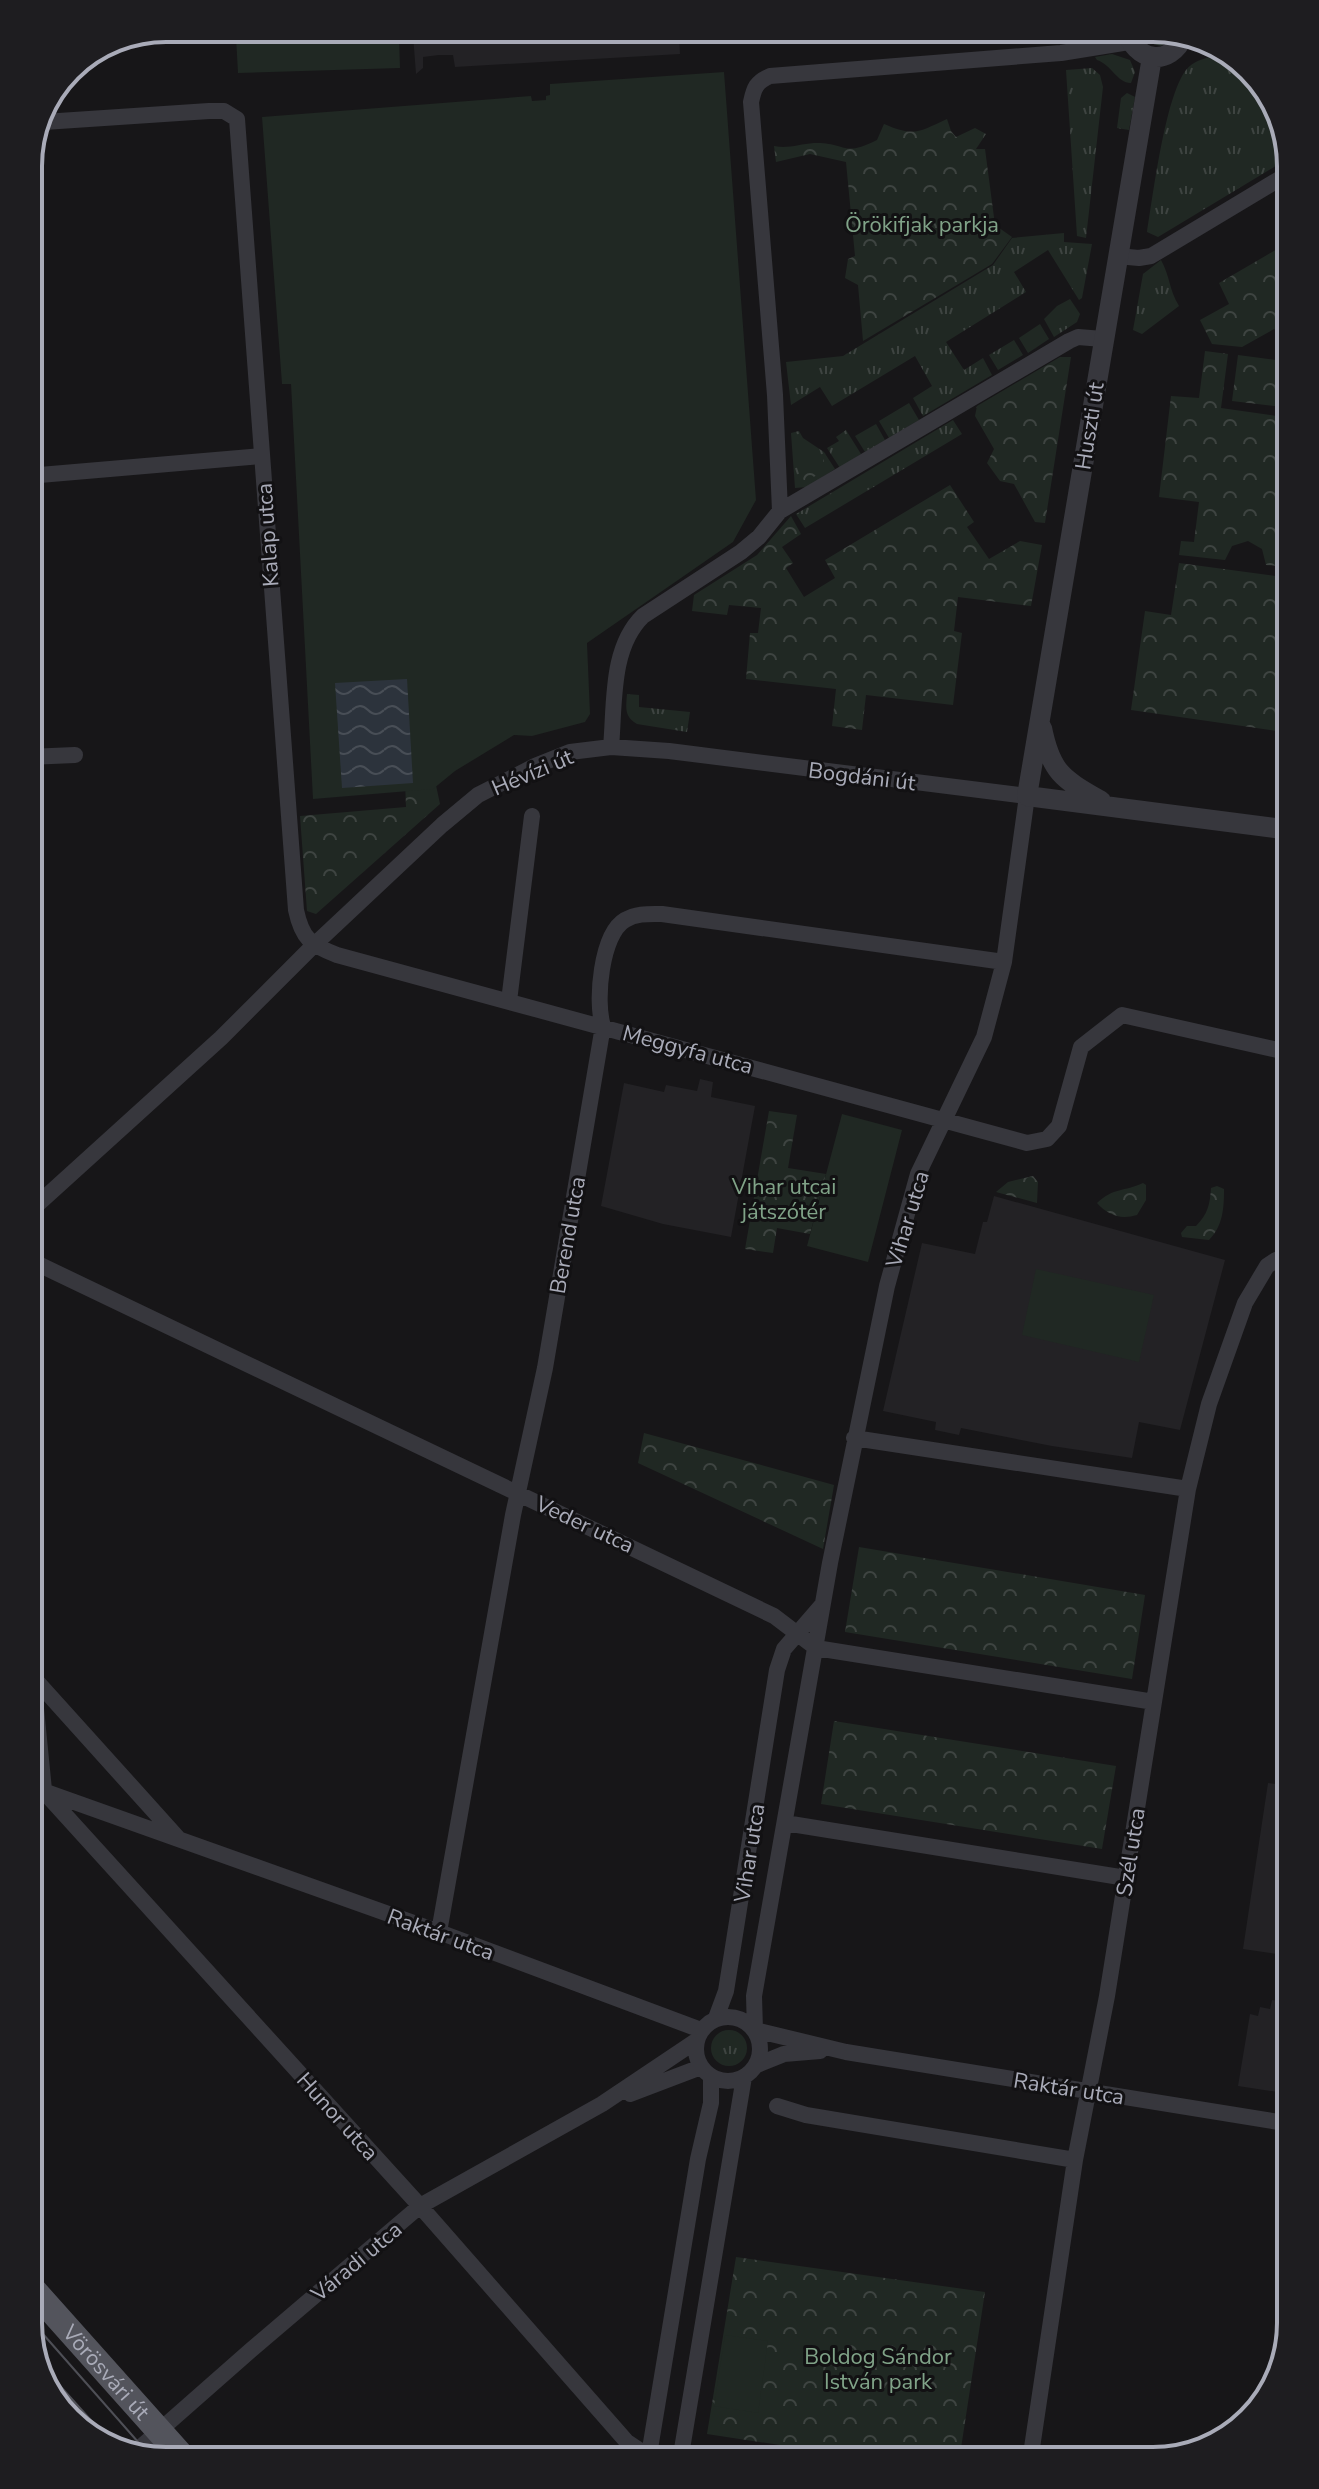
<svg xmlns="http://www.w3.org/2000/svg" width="1319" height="2489" font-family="'Nunito Sans',sans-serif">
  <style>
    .built { fill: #232225 }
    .grass { fill: url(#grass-tufts) }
    .forest { fill: url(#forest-crowns) }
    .pitch { fill: #202823 }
    .water { fill: url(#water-waves) }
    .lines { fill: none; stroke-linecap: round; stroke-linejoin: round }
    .minor { stroke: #37373d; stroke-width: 16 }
    .tertiary { stroke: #37373d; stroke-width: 20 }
    .primary { stroke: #53545c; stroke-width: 26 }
    .tram { stroke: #4e4f56; stroke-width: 2 }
    .labels { text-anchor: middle; stroke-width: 6; stroke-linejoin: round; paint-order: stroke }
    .park-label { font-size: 22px; fill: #80a388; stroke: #121113 }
    .street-label { font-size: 22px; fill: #a9abb8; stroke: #121113 }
    .rim { fill: none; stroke: #a9abb8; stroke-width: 4 }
  </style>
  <defs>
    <pattern id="grass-tufts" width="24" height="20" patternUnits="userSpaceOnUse" patternTransform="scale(2)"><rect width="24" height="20" fill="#202823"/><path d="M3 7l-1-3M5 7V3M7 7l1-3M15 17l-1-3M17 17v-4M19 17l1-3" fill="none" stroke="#3e4441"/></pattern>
    <pattern id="forest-crowns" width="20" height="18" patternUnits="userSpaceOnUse" patternTransform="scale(2)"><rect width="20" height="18" fill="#202823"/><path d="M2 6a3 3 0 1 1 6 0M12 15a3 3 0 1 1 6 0" fill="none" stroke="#3e4441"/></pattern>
    <pattern id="water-waves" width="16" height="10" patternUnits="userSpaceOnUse" patternTransform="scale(2)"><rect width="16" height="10" fill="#2c333c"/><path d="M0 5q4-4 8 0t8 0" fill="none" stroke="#484e56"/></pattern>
  </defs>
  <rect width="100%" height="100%" fill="#171618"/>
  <!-- built -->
  <path class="built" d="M679,33L680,54L455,67L453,55H439L423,57V68L416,74L413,35Z
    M700,1079L713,1082L711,1097L755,1106L731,1237L663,1224L601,1206L624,1083L664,1092L666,1085L697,1091Z
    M994,1196L1225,1260L1180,1430L1139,1422L1132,1458L1052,1446L961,1428L959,1435L935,1430L936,1422L883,1411L922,1243L975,1254L983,1222H987Z
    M1268,1783L1291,1786V1956L1243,1949Z
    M1291,1991V2094L1238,2086L1250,2014L1258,2016L1260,2007L1270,2009L1272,2000L1280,2001L1282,1993L1290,1994Z"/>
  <!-- grass -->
  <path class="grass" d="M1163,28L1173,32L1170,39L1161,46L1145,42L1139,29Z
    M1112,54L1130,60L1135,72L1131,83C1117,83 1112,65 1097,60L1095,57Z
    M1213,56H1234L1280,112L1289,158L1158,237L1147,232C1153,196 1165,97 1186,70C1193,61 1203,59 1213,56Z
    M1092,68L1100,75L1103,87L1086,238L1077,236L1066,70Z
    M1127,93L1135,97L1129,130L1117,128L1121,98Z
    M1064,233V242L1092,244L1082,298L1079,300L1048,250L1014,272L1026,292L946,342L964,370L983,358L992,375L923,416L913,398L932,386L915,356L832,406L820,387L791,405L786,362L843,356L993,265L1012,238Z
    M1161,260C1170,276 1169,290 1179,306L1142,334L1133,330L1143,274Z
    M1070,299L1080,314L1077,322L1054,337L1044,319L1057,306Z
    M1040,324L1049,339L1028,353L1019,338Z
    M1014,340L1023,355L998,370L989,355Z
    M909,403L919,420L889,438L879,421Z
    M953,420L962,434L805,528L796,514Z
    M876,424L885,440L865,452L855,436Z
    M846,430L861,454L840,468L827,448L839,441L836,437Z
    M799,431L803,438L824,452L835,469L807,487L795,488L791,433Z
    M627,694L639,695V707L690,712L687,732L637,724C624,717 626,707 627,694Z
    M711 2048a18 18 0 1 1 36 0a18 18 0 1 1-36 0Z"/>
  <!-- forest -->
  <path class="forest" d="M947,119L951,131L956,137L975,128L986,134L976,149H985L995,225L1012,237L992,264L863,341L858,285L845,278L848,259L855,256L846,162L810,154L776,162L774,146C788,149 800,144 814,143C846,142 842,158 877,140L884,124C914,137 919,132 947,119Z
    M1291,241V344L1274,329L1242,347L1212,344L1200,320L1229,304L1219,283Z
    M1205,351L1228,354L1221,408L1291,418V567L1266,565L1262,549L1248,541L1232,546L1225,560L1179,555L1181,541L1194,542L1199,502L1159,497L1171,396L1199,398Z
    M1238,355L1291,362V408L1232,401Z
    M1060,357H1071L1045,523L1035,522L1014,484L1000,481L987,463L994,449L975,416L977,406Z
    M811,447L824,460L821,473L806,481L799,477L801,450Z
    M950,485L974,522L967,527L989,559L1020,541L1042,545L1031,606L958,597L954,631L962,633L953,705L866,695L862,730L832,726L836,689L746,679L750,633H758L761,608L729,605L727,615L692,611L694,595L757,555L791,516L801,534L782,547L793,563L786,568L804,597L835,578L825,560Z
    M1179,563L1291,578V733L1131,710L1145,611L1171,615Z
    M434,776L440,804L316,914L307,911L300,816L406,807L405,781Z
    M769,1111L797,1115L788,1168L826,1174L810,1234L777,1228L773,1253L745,1249Z
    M1033,1176L1038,1182L1037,1203L996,1192L1008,1182Z
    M1143,1183L1146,1185V1200L1137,1215C1120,1220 1108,1215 1097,1203C1114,1187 1124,1192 1143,1183Z
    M1217,1186L1224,1189C1224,1208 1223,1226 1209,1240L1182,1237L1181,1233L1187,1226H1196C1208,1214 1210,1204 1211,1188Z
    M644,1433L834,1485L823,1549L638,1463Z
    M859,1547L1145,1595L1132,1679L845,1632Z
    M834,1721L1116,1766L1102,1849L821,1804Z
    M736,2257L985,2292L959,2461H885L707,2434Z"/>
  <!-- pitch -->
  <path class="pitch" d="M399,36L400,68L238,73L236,37Z
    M724,72L756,500L733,542L587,643L590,714L585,722L532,736L514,735L455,771L433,789L313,799L291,384H282L262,117L531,96L532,101L546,100V96L550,95V84Z
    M842,1114L902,1130L868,1262L807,1246Z
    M1036,1269L1154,1295L1139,1362L1022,1335Z
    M1286,1794L1291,1795V1855L1277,1853Z
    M725,2335L768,2341L758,2413L714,2406Z"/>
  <!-- water -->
  <path class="water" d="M407,679L413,783L342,788L335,683Z"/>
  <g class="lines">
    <!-- minor -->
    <path class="minor" d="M44,122L209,111H224L237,119L296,910C302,939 311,945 337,955L1027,1143L1047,1139L1059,1126L1081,1047L1122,1015L1291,1053
      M1117,256L1139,258L1151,256L1291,172
      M28,476L261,456
      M780,511L775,395L751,102C754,88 756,82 770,76L1061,53L1129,42
      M611,747C615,704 610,648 643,616L741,552L759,537L780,511L1069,341L1078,337L1103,339
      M28,757L75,755
      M509,1001L532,816
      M28,1209L39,1203L221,1038L313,946L442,825L478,795L535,766L570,752L611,747L669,751L1027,796L1004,962L984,1037L918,1174L887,1286L830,1563L754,1996L755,2030L846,2052L1291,2124
      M28,1254L38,1264L774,1616L816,1648L1154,1702
      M854,1438L1188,1489
      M28,1627L44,1790
      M32,1676L178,1838
      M28,1774L420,2206L627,2442L648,2456L668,2461
      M49,1793L439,1932L701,2030
      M28,1806L44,1791
      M785,1823L1126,1878
      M439,1932L513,1515L545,1368L603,1026C595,1002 601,934 625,920C637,913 649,914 662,914L1004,962
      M696 2049a32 32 0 1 1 64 0a32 32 0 1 1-64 0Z
      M716,2018L726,1991L777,1670L784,1649L822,1605
      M757,2065L784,2054L820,2051
      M630,2094L701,2067
      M777,2106L806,2115L1075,2160
      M134,2453L251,2350L420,2206L602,2104L696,2041
      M648,2461L698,2159L711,2103V2076
      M680,2461L744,2077
      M1030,2461L1075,2160L1107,1996L1188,1489L1209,1404L1245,1303L1267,1266L1276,1260L1291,1256"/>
    <!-- tertiary -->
    <path class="tertiary" d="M1126,29C1134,61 1170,69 1184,35
      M1152,57L1027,796L1291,830
      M1042,728C1051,773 1063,779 1101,801"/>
    <!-- primary -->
    <path class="primary" id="s1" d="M28,2284L186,2461"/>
    <!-- tram -->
    <path class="tram" d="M28,2317L153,2459
      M35,2358L115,2447"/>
  </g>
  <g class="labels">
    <!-- park labels -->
    <g class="park-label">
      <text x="922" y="232">Örökifjak parkja</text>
      <text x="784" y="1194">Vihar utcai<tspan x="784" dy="25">játszótér</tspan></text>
      <text x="878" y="2364">Boldog Sándor<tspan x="878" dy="25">István park</tspan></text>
    </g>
    <!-- street labels -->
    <g class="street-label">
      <text transform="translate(1089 426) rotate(-81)" y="8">Huszti út</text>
      <text transform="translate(267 535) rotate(-94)" y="8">Kalap utca</text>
      <text transform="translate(532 772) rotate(-23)" y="8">Hévízi út</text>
      <text transform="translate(862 776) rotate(7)" y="8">Bogdáni út</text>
      <text transform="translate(688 1049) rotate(15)" y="8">Meggyfa utca</text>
      <text transform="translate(907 1219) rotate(-73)" y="8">Vihar utca</text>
      <text transform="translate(567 1235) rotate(-80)" y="8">Berend utca</text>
      <text transform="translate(585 1524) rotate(25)" y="8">Veder utca</text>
      <text transform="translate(1130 1852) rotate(-81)" y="8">Szél utca</text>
      <text transform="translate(749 1853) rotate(-81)" y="8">Vihar utca</text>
      <text transform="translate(441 1934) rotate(20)" y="8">Raktár utca</text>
      <text transform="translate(1069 2088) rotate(9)" y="8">Raktár utca</text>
      <text transform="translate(338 2116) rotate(48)" y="8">Hunor utca</text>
      <text transform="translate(356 2261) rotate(-40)" y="8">Váradi utca</text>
      <text dy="8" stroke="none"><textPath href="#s1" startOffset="118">Vörösvári út</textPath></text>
    </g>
  </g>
  <!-- crop -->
  <path d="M0 0H1319V2489H0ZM166 42H1153A124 124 0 0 1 1277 166V2323A124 124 0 0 1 1153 2447H166A124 124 0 0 1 42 2323V166A124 124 0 0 1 166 42Z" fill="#1e1d20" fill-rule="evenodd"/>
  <path class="rim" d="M166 42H1153A124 124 0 0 1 1277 166V2323A124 124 0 0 1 1153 2447H166A124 124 0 0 1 42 2323V166A124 124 0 0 1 166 42Z"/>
</svg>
